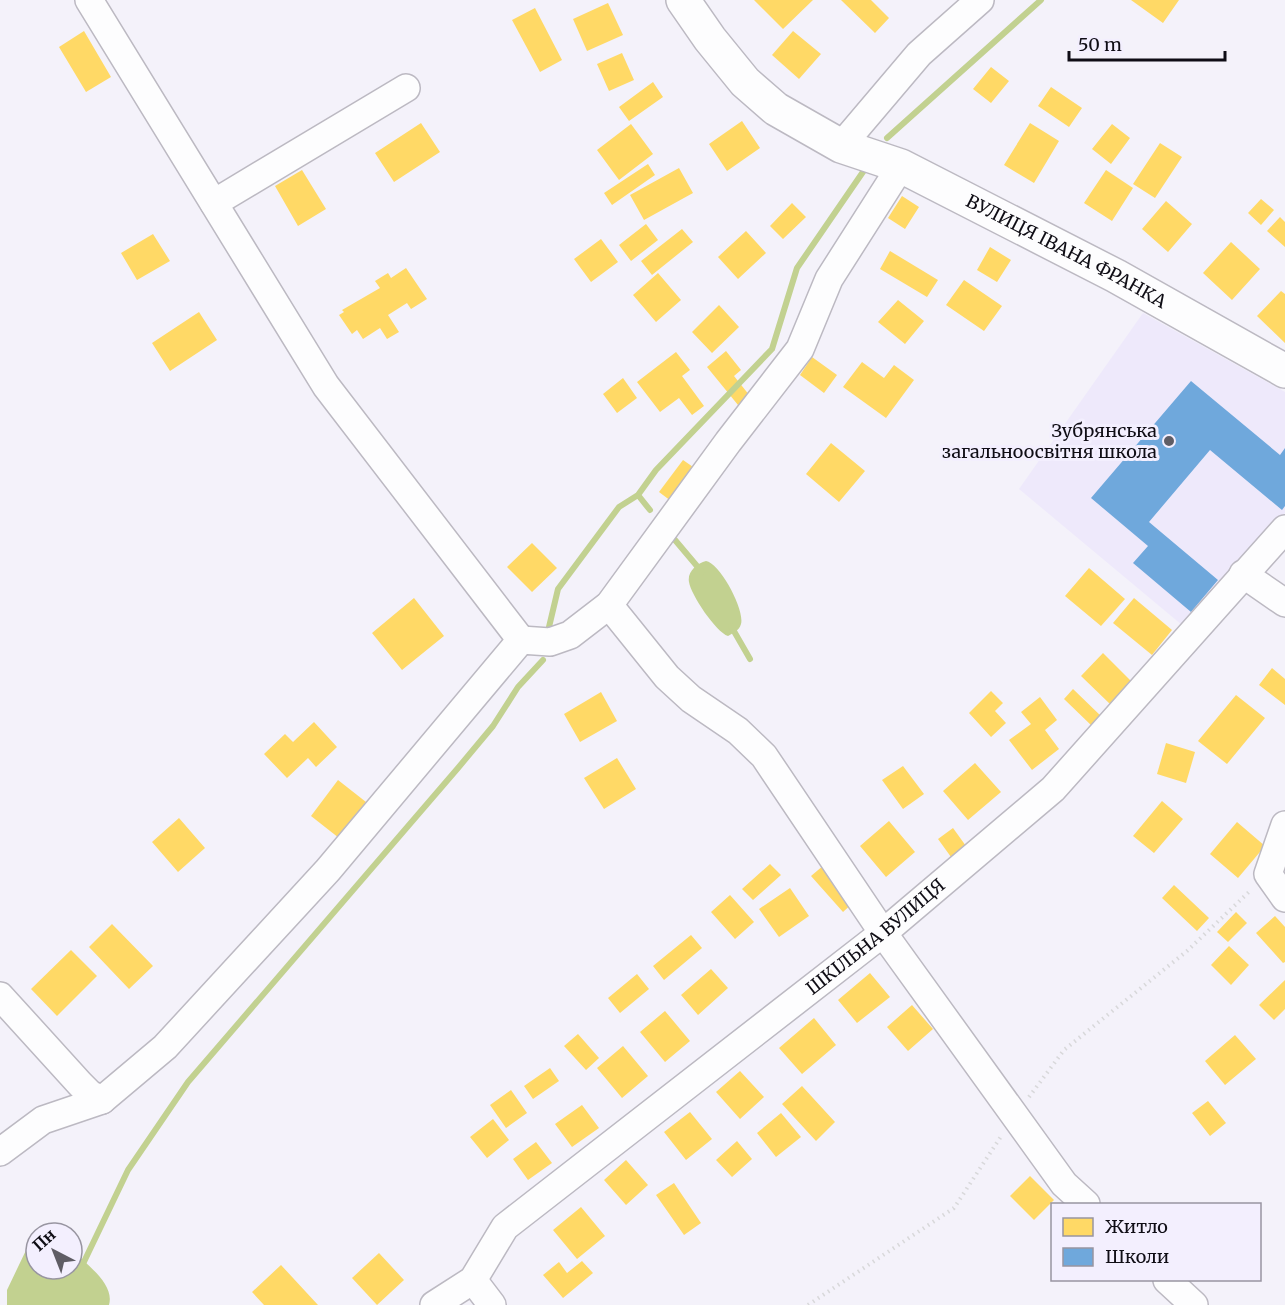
<svg xmlns="http://www.w3.org/2000/svg" width="1285" height="1305" font-family="Merriweather,serif">
  <style>
    .built { fill: #eee9fb }
    .water { fill: #c2d190 }
    .homes { fill: #ffd966 }
    .schools { fill: #6fa8dc }
    .lines { fill: none; stroke-linecap: round; stroke-linejoin: round }
    .stream { stroke: #c2d190; stroke-width: 6 }
    .minor-casing { stroke: #bcb9c2; stroke-width: 30 }
    .major-casing { stroke: #bcb9c2; stroke-width: 36 }
    .path { stroke: #d8d8da; stroke-width: 4; stroke-dasharray: 1.5 4.5; stroke-linecap: butt }
    .minor { stroke: #fdfdfe; stroke-width: 27 }
    .major { stroke: #fdfdfe; stroke-width: 33 }
    .poi-dot { fill: #5f5d65; stroke: #f3effe; stroke-width: 2 }
    .labels { text-anchor: middle; stroke-width: 6; stroke-linejoin: round; paint-order: stroke }
    .street-label { font-size: 18px; fill: #0f0d15; stroke: #f3effe }
    .poi-label { font-size: 18px; fill: #0f0d15; stroke: #f3effe; text-anchor: end }
  </style>
  <rect width="100%" height="100%" fill="#f4f2fa"/>
  <!-- built -->
  <path class="built" d="M1143,313L1285,392V513L1188,630L1019,489Z"/>
  <!-- water -->
  <path class="water" d="M706,561C720,563 745,610 741,624C739,631 733,633 728,636C716,632 691,595 689,582C687,572 697,563 706,561Z
    M36,1239V1269H72L73,1251C87,1265 115,1284 109,1305H7V1290L29,1244Z"/>
  <!-- homes -->
  <path class="homes" d="M754,0H813L783,29Z
    M841,0H871L889,18L875,33Z
    M1131,0H1179L1163,23Z
    M608,3L623,35L587,51L573,19Z
    M535,8L562,60L540,72L512,20Z
    M84,31L111,77L86,92L59,47Z
    M793,31L821,54L799,79L772,55Z
    M622,53L634,80L609,91L597,64Z
    M991,67L1009,81L991,103L973,89Z
    M653,82L663,97L629,121L619,107Z
    M1051,87L1082,108L1069,127L1038,106Z
    M742,121L760,148L727,171L709,144Z
    M421,123L440,152L394,182L375,153Z
    M1030,123L1059,141L1034,183L1004,165Z
    M631,124L653,154L619,180L597,150Z
    M1112,124L1130,138L1111,164L1092,149Z
    M1160,143L1182,157L1155,198L1133,184Z
    M648,164L655,175L612,205L604,193Z
    M679,168L693,193L644,220L630,195Z
    M302,170L326,209L298,226L275,186Z
    M1106,170L1133,188L1112,221L1084,203Z
    M902,196L919,207L905,229L888,218Z
    M1261,199L1274,210L1261,225L1248,213Z
    M1166,201L1192,224L1168,252L1142,229Z
    M792,203L806,217L783,239L770,226Z
    M1280,217L1285,222V247L1267,231Z
    M646,224L658,240L631,261L619,245Z
    M682,229L693,242L652,275L641,261Z
    M746,231L766,253L738,279L718,257Z
    M153,234L170,261L137,280L121,253Z
    M601,239L618,262L591,282L574,259Z
    M1231,242L1260,269L1232,300L1203,273Z
    M990,247L1011,260L997,282L977,270Z
    M890,251L938,280L927,297L880,269Z
    M406,268L427,299L411,309L407,303L388,315L399,332L387,339L380,328L363,339L357,330L352,334L339,315L344,312L342,310L380,288L375,281L388,273L391,278Z
    M658,273L681,300L656,322L633,295Z
    M964,280L1002,306L984,331L946,305Z
    M1281,291L1285,294V343L1257,316Z
    M898,300L924,321L905,344L878,322Z
    M719,305L739,327L712,353L692,332Z
    M199,312L217,340L170,371L152,343Z
    M726,351L741,370L734,376L750,396L738,405L707,367Z
    M676,352L690,370L682,376L704,406L692,415L679,398L660,412L637,382Z
    M812,357L837,375L824,393L800,375Z
    M862,362L884,378L894,365L914,380L886,418L843,387Z
    M623,378L637,398L617,413L603,394Z
    M831,443L865,471L839,502L806,474Z
    M683,460L696,469L671,501L659,492Z
    M532,543L557,568L532,592L507,567Z
    M1089,568L1125,599L1101,626L1065,596Z
    M414,598L444,636L402,670L372,633Z
    M1134,598L1172,630L1152,655L1113,623Z
    M1103,653L1132,682L1110,704L1081,676Z
    M1272,668L1285,679V705L1259,685Z
    M1073,689L1103,718L1093,727L1064,699Z
    M991,691L1003,703L995,711L1006,723L991,737L969,713Z
    M601,692L617,721L580,742L564,714Z
    M1236,695L1265,718L1227,764L1198,741Z
    M1040,697L1057,720L1045,730L1059,749L1032,770L1009,740L1031,724L1021,712Z
    M314,722L337,747L316,767L308,758L287,778L264,754L285,734L293,742Z
    M1166,743L1195,752L1186,783L1157,774Z
    M617,758L636,789L604,809L584,778Z
    M975,763L1001,792L968,820L943,791Z
    M903,766L924,794L903,809L882,780Z
    M338,780L366,802L339,838L311,816Z
    M1162,801L1183,819L1154,853L1133,836Z
    M179,818L205,848L178,872L152,842Z
    M889,821L915,852L886,877L860,846Z
    M1237,822L1265,846L1238,878L1210,854Z
    M953,828L966,846L951,857L938,839Z
    M770,864L781,875L753,900L742,889Z
    M824,865L856,900L843,912L811,876Z
    M1174,885L1209,918L1197,931L1162,898Z
    M790,888L809,916L779,937L759,909Z
    M730,895L754,922L735,939L711,912Z
    M1236,912L1247,923L1228,942L1217,932Z
    M1275,916L1285,927V962L1283,963L1256,933Z
    M112,924L153,966L129,989L89,947Z
    M691,935L702,948L664,980L653,966Z
    M1229,946L1249,965L1231,985L1211,965Z
    M71,950L97,976L57,1016L31,989Z
    M711,969L728,988L698,1015L681,995Z
    M870,973L890,997L857,1023L838,1000Z
    M637,974L649,989L620,1013L608,998Z
    M1285,980V1009L1274,1020L1259,1005Z
    M912,1005L933,1029L908,1051L887,1027Z
    M665,1011L690,1041L665,1062L640,1032Z
    M814,1018L836,1045L802,1074L779,1048Z
    M578,1034L599,1058L586,1070L564,1046Z
    M1235,1035L1256,1059L1225,1085L1205,1061Z
    M623,1046L648,1076L622,1098L597,1068Z
    M550,1068L559,1081L533,1099L524,1086Z
    M740,1071L764,1097L740,1119L716,1092Z
    M802,1086L835,1122L816,1141L782,1104Z
    M511,1090L527,1113L506,1128L490,1105Z
    M1208,1101L1226,1123L1210,1136L1192,1113Z
    M582,1105L599,1128L572,1147L555,1124Z
    M690,1112L712,1139L686,1160L664,1132Z
    M781,1113L801,1137L776,1157L757,1133Z
    M493,1119L509,1140L487,1158L470,1137Z
    M737,1141L752,1159L732,1177L716,1160Z
    M536,1142L552,1163L528,1180L513,1159Z
    M626,1160L648,1185L626,1205L604,1180Z
    M1030,1176L1054,1200L1034,1220L1010,1196Z
    M674,1183L701,1223L684,1235L656,1195Z
    M581,1207L605,1236L577,1259L553,1230Z
    M379,1253L404,1280L377,1305L352,1278Z
    M582,1261L593,1273L563,1298L543,1275L559,1262L567,1273Z
    M281,1265L318,1305H264L252,1292Z"/>
  <!-- schools -->
  <path class="schools" d="M1191,381L1280,455L1285,448V506L1282,510L1210,450L1149,522L1218,580L1191,612L1133,563L1148,546L1091,498Z"/>
  <g class="lines">
    <!-- stream -->
    <path class="stream" d="M887,138L1041,0
      M638,495L650,510
      M675,540L702,572
      M731,626L750,659
      M549,627L558,589L619,507L638,495L656,470L772,349L797,268L865,169
      M81,1268L128,1170L188,1082L458,768L493,726L518,687L543,660"/>
    <defs>
      <g id="minor">
        <path d="M89,0L326,386L521,640"/>
        <path d="M841,146L919,54L980,0"/>
        <path d="M214,203L406,88"/>
        <path d="M1243,574L1285,603"/>
        <path d="M609,605L667,677L691,699L738,731L764,756L883,933L1064,1184L1086,1204"/>
        <path d="M1285,825L1268,874L1285,898"/>
        <path d="M0,996L80,1084L90,1094L102,1100"/>
        <path d="M0,1152L43,1120L102,1100L165,1047L328,870L521,640L550,642L570,635L609,605L728,442L800,349L829,279L901,166"/>
        <path d="M473,1280L492,1305"/>
        <path d="M1167,1280L1194,1305"/>
        <path id="s1" d="M434,1305L473,1280L505,1227L883,933L1053,789L1285,529"/>
      </g>
      <g id="major">
        <path id="s2" d="M683,0L710,39L745,82L776,109L841,146L901,166L1116,276L1285,371"/>
      </g>
    </defs>
    <!-- minor casing -->
    <use href="#minor" class="minor-casing"/>
    <!-- major casing -->
    <use href="#major" class="major-casing"/>
    <!-- path -->
    <path class="path" d="M1029,1097L1064,1050L1187,951L1251,890
      M808,1305L954,1208L1002,1135"/>
    <!-- minor -->
    <use href="#minor" class="minor"/>
    <!-- major -->
    <use href="#major" class="major"/>
  </g>
  <!-- markers -->
  <circle class="poi-dot" cx="1169" cy="441" r="6"/>
  <g class="labels">
    <!-- street labels -->
    <g class="street-label">
      <text dy="6" stroke="none"><textPath href="#s2" startOffset="468">ВУЛИЦЯ ІВАНА ФРАНКА</textPath></text>
      <text dy="6" stroke="none"><textPath href="#s1" startOffset="579">ШКІЛЬНА ВУЛИЦЯ</textPath></text>
    </g>
    <!-- poi labels -->
    <g class="poi-label">
      <text x="1157" y="437">Зубрянська<tspan x="1157" dy="21">загальноосвітня школа</tspan></text>
    </g>
  </g>
  <!-- legend -->
  <rect x="1051" y="1203" width="210" height="78" fill="#f3effe" stroke="#9895a1" stroke-width="1.5"/>
  <rect x="1063" y="1218" width="30" height="18" fill="#ffd966" stroke="#9895a1" stroke-width="1.5"/>
  <text x="1105" y="1233" font-size="18" fill="#0f0d15">Житло</text>
  <rect x="1063" y="1248" width="30" height="18" fill="#6fa8dc" stroke="#9895a1" stroke-width="1.5"/>
  <text x="1105" y="1263" font-size="18" fill="#0f0d15">Школи</text>
  <!-- north arrow -->
  <g transform="translate(54 1251) rotate(318)"><circle r="28" fill="#f3effe" stroke="#9895a1" stroke-width="1.5"/>
  <path d="M0-4.5L10 22L0 15L-10 22Z" fill="#5f5d65"/>
  <text y="-9" font-size="16" font-weight="bold" text-anchor="middle" fill="#0f0d15">Пн</text>
  </g>
  <!-- scale -->
  <path d="M1069 51v9h156v-9" fill="none" stroke="#0f0d15" stroke-width="3"/>
  <text x="1078" y="51" font-size="18" fill="#0f0d15" stroke="#f3effe" stroke-width="4.5" paint-order="stroke">50 m</text>
</svg>
